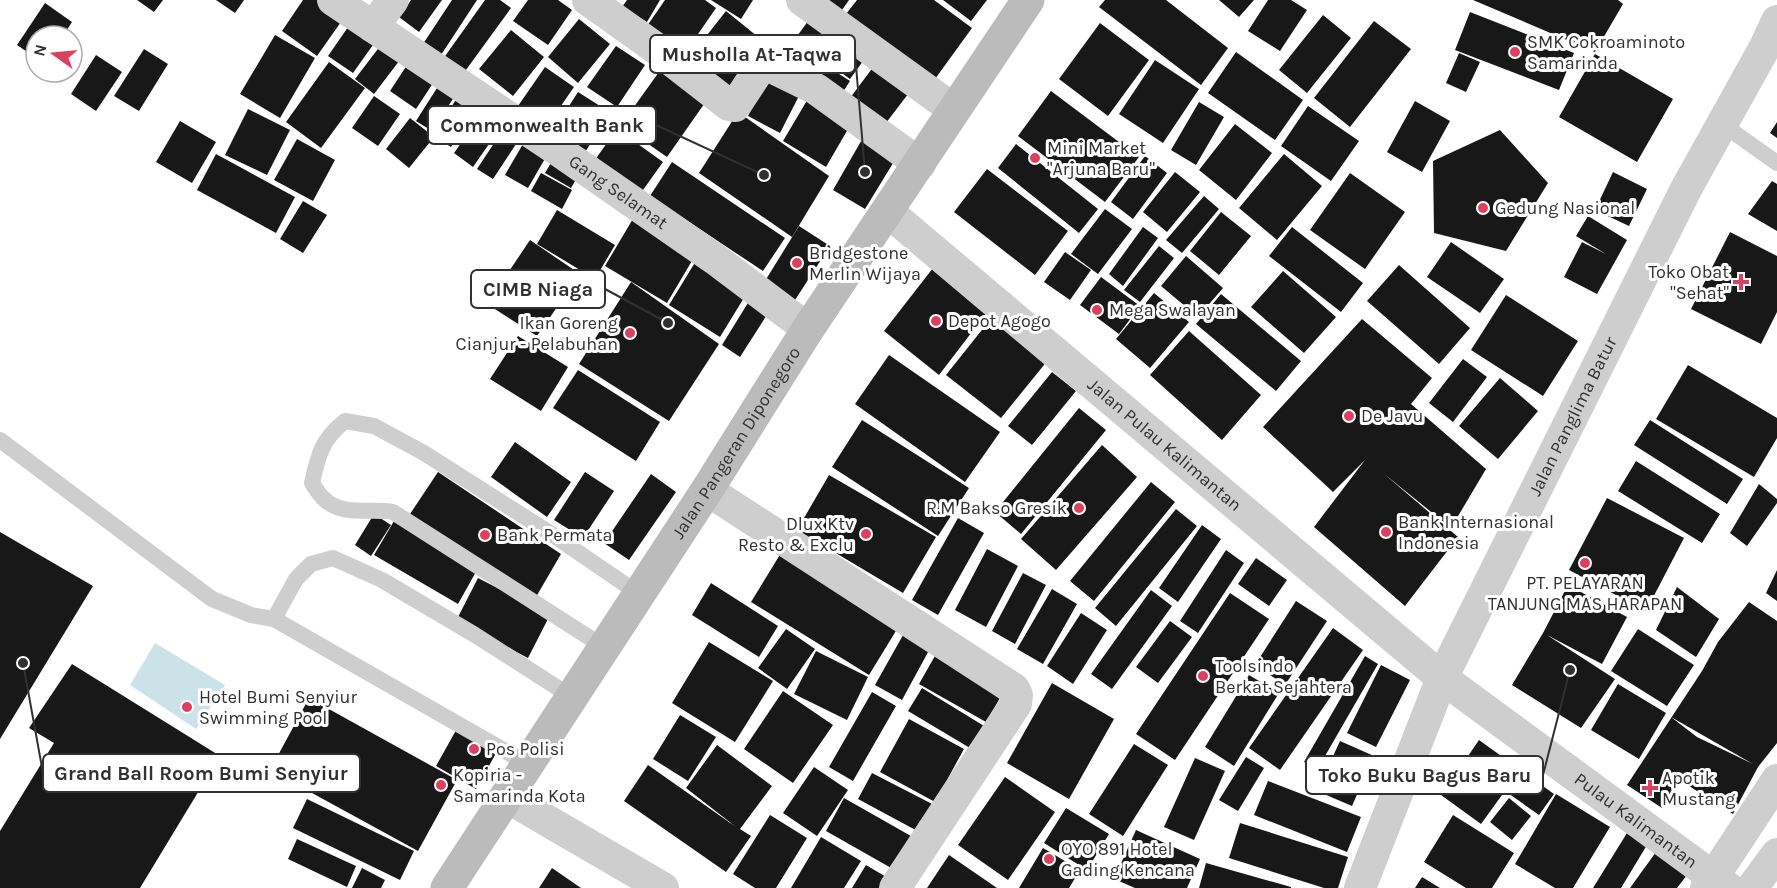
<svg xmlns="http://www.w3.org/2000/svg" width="1777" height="888" font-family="Karla,sans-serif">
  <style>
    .water { fill: #cce2e9 }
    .building { fill: #181818; fill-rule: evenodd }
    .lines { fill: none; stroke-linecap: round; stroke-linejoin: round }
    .lane { stroke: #cecece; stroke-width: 16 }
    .street { stroke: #cecece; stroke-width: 32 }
    .secondary { stroke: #bbb; stroke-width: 33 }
    .poi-dot { fill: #db415f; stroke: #fff; stroke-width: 2 }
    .labels { text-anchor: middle; stroke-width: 6; stroke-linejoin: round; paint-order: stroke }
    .poi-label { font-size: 18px; fill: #313131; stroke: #fff; text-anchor: start }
    .street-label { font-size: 18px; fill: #313131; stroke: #fff }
    .leader { fill: none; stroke: #313131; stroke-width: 2 }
    .callout-dot { fill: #313131; stroke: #fff; stroke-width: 2 }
    .callout { fill: #fff; stroke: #313131; stroke-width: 2 }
    .callout-label { font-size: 20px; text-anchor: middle; font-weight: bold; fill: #313131 }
  </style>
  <rect width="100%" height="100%" fill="#fff"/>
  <!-- water -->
  <path class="water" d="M155,643L225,685L196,729L130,685Z"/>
  <!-- building -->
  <path class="building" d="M137,0H163L154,12Z
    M216,0H244L235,13Z
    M303,0H331L348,12L317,56L282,31Z
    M411,0H442L419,32L399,17Z
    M452,0H477L441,55L423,44Z
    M485,0H500L511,8L463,74L443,59Z
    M528,0H558L572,10L548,45L513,21Z
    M627,0H660L647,22L622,7Z
    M665,0H705L716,8L685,53L647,26Z
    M711,0H753L741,19Z
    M822,0H849L840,13Z
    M857,0H934L972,28L935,79L846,14Z
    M943,0H987L971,21Z
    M1105,0H1166L1228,48L1201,85L1099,7Z
    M1219,0H1254L1239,17Z
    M1268,0H1291L1307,10L1280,51L1248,31Z
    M1473,0H1618L1623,4L1595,52Z
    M45,3L72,22L63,36H36V58L17,45Z
    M726,11L768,45L728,96L685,63Z
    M1470,12L1574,53L1559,90L1455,50Z
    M1323,15L1351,38L1307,93L1279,70Z
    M355,17L380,35L353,73L328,56Z
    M811,17L866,57L850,79L795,39Z
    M579,19L610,44L578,83L548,57Z
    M1374,21L1411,49L1350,127L1314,98Z
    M1100,23L1149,60L1108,116L1059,79Z
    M511,30L544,57L513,96L479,69Z
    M275,35L315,58L280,118L240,94Z
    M387,37L406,52L374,94L355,79Z
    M791,43L850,81L837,101L778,63Z
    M616,46L645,65L617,107L587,87Z
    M144,49L168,64L139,111L114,96Z
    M1236,52L1303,100L1275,140L1208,93Z
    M1459,53L1480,62L1466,92L1446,83Z
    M1595,54L1673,99L1637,162L1559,117Z
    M96,55L122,72L96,111L71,94Z
    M413,56L439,74L416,109L390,91Z
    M880,58L915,85L879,132L844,106Z
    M1155,60L1199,89L1163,143L1119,114Z
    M329,62L365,88L321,148L286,122Z
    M664,65L709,97L667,157L621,125Z
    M545,67L574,87L547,126L518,106Z
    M769,74L802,90L780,133L748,116Z
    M444,77L460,88L432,131L416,121Z
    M462,90L480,102L451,147L433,136Z
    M1051,91L1139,157L1105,202L1018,136Z
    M578,92L611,113L585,152L553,131Z
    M812,92L855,117L826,167L783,141Z
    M374,96L400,114L378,146L352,128Z
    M1415,101L1450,121L1422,172L1387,152Z
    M1199,102L1224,117L1196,165L1171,150Z
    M1308,106L1359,141L1331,181L1281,146Z
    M486,108L505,121L473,167L454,153Z
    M248,109L290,130L267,175L225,155Z
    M738,112L829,176L792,237L699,173Z
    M410,118L434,137L409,168L386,149Z
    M180,121L216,142L192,183L156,162Z
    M508,122L524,132L493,179L477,169Z
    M1777,122V138L1770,133Z
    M1235,124L1272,153L1236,200L1199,170Z
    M617,129L663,162L638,197L592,164Z
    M1500,130L1548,183L1506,251L1434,233L1433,161Z
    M864,136L898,155L865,209L833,190Z
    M527,137L550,150L528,188L505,175Z
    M297,139L335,160L313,201L274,180Z
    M1016,144L1098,209L1079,233L998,168Z
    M216,154L295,197L276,233L197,190Z
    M556,154L582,169L571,188L545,173Z
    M1284,154L1322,186L1277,240L1239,208Z
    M1145,156L1167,173L1133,219L1111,202Z
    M672,162L785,238L763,271L650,196Z
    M987,169L1068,231L1035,275L954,212Z
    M1175,172L1200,192L1167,232L1143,212Z
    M1613,172L1647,189L1629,226L1595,210Z
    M541,173L572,190L562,209L531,191Z
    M1350,173L1405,212L1365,269L1310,230Z
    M1772,181L1777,184V231L1748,214Z
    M1204,196L1219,209L1182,253L1166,240Z
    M303,201L327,215L303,253L280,239Z
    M1105,209L1132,229L1098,274L1071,254Z
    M557,210L615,245L595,279L537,244Z
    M637,212L699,249L667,303L605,266Z
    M1221,212L1251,236L1219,275L1190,251Z
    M1588,216L1627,240L1597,294L1564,277L1582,242L1606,254L1576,236Z
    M799,226L830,246L795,300L765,281Z
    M1143,227L1158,238L1123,286L1109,274Z
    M1292,227L1363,283L1341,312L1269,256Z
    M1730,232L1777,256V312L1761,344L1691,309Z
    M530,240L580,274L537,336L487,304Z
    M1451,242L1504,279L1480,313L1427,277Z
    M1159,246L1174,258L1140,302L1124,290Z
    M1065,252L1091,270L1070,300L1044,282Z
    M699,256L750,288L720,337L669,305Z
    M1186,256L1223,288L1198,317L1161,286Z
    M1399,265L1470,328L1439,364L1367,301Z
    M933,268L988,311L939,375L884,331Z
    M1283,271L1336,317L1304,353L1251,307Z
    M1101,277L1140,306L1119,334L1080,305Z
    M631,282L719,344L669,421L579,364Z
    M1154,293L1189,322L1150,368L1116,339Z
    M1221,294L1301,361L1276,391L1196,324Z
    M1506,295L1578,341L1543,396L1471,350Z
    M751,298L770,310L740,357L722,345Z
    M993,316L1048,360L1001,418L946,375Z
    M1362,319L1432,378L1411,404L1486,469L1451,528L1383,473L1458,537L1405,606L1314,527L1365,460L1333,492L1263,427Z
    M1189,331L1261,395L1222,440L1150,375Z
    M518,336L568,367L541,411L490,379Z
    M889,355L1000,432L965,482L855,404Z
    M1463,359L1487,377L1453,422L1429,403Z
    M1688,365L1777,418V438L1754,477L1656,419Z
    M578,370L660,422L636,461L553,408Z
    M1052,372L1076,391L1032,445L1008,426Z
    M1500,378L1538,411L1498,459L1459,426Z
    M1079,408L1106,430L1021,534L995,512Z
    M862,420L969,488L938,536L832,467Z
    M1650,420L1743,479L1727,504L1634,445Z
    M515,442L571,482L547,517L491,477Z
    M1102,445L1137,477L1056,570L1021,539Z
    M1636,461L1720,514L1702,543L1618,491Z
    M438,472L561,554L536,597L408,517Z
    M585,472L614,491L583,538L554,520Z
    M651,474L676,492L629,560L604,543Z
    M829,475L936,537L903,593L797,530Z
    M1151,482L1175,502L1094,601L1070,581Z
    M1759,484L1777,499V503L1747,546L1730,533Z
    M1607,498L1684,538L1646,611L1569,570Z
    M1176,509L1197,526L1116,626L1095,608Z
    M374,514L391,525L371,556L355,545Z
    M958,518L984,533L938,615L912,600Z
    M394,521L477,570L458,604L374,555Z
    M1202,525L1221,539L1178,602L1159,588Z
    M0,532L93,586L0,739Z
    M784,548L902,621L869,675L751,602Z
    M987,549L1018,566L986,627L955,610Z
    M1226,550L1244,563L1198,633L1180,621Z
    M1256,558L1287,580L1269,606L1238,584Z
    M1777,570V601L1766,593Z
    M1023,573L1046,585L1015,644L992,631Z
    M478,578L550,615L528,658L456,621Z
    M711,583L778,626L759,657L692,615Z
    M1568,585L1627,617L1602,664L1547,635L1615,679L1581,728L1512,685L1543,633Z
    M1677,587L1719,619L1696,657L1656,630Z
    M1052,589L1077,604L1043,664L1017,649Z
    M1151,590L1172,606L1112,689L1091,674Z
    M1230,593L1269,619L1175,760L1136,734Z
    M1296,601L1327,621L1285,685L1255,665Z
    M1749,602L1777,621V743L1758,767L1733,814L1678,779L1662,808L1627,785L1702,671L1718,642ZM1671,717L1753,764L1697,737Z
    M1081,613L1107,630L1073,684L1047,666Z
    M1170,621L1192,637L1158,683L1136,667Z
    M907,628L933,643L902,700L875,685Z
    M1333,628L1363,650L1280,770L1249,748Z
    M786,629L815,649L787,689L758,668Z
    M1638,629L1694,665L1667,706L1611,671Z
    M709,642L773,681L735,742L672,703Z
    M940,647L1007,686L986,722L919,684Z
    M816,651L868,677L847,720L794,694Z
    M1365,656L1378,664L1317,770L1304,762Z
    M72,664L220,756L140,888H0V831L54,743L29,728Z
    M1381,665L1410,680L1376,747L1347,733Z
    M1249,675L1279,693L1234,766L1205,747Z
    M1052,683L1114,719L1069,799L1007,763Z
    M1618,684L1666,713L1639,759L1591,730Z
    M922,688L989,729L975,751L908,711Z
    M783,691L833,725L793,783L744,749Z
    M872,692L896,706L853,781L829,767Z
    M309,698L457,780L418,851L270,770Z
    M680,715L716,737L688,781L653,759Z
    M909,719L964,749L935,802L880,772Z
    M459,725L499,748L476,789L436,766Z
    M1479,740L1554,794L1539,815L1464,762Z
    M1340,741L1374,756L1352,806L1317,791Z
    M1134,744L1168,765L1123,836L1089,814Z
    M717,745L772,786L740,829L751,836L726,872L624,801L648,765L736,827L686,788Z
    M1246,757L1264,768L1238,811L1219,800Z
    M1195,758L1225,771L1194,840L1164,827Z
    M1462,766L1502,795L1481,824L1441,795Z
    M814,767L848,790L817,836L783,813Z
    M872,773L938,807L923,834L858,799Z
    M1005,777L1055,812L1008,880L958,845Z
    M1268,781L1361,817L1347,852L1254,815Z
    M1556,794L1610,827L1573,888H1555L1515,864Z
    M844,798L918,840L900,873L826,831Z
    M1509,798L1531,816L1512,840L1490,822Z
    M307,799L414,851L400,880L293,828Z
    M1066,808L1109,834L1087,870L1044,843Z
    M770,815L807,838L776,888H755L733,874Z
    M1453,815L1514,853L1492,888H1466L1424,862Z
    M1240,823L1348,857L1338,888H1324L1229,858Z
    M1136,830L1200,859L1187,888H1135L1114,879Z
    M1627,833L1647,845L1621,888H1593Z
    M821,837L861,861L844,888H791Z
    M297,839L356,866L347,887L288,859Z
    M1043,848L1080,870L1069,888H1019Z
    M1656,852L1687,875L1677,888H1630Z
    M949,855L997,888H927Z
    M1206,863L1291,887V888H1199Z
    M866,865L893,881L888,888H852Z
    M362,868L385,880L381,888H352Z
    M552,868L581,888H539Z
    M1422,877L1440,888H1415Z"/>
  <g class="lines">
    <!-- lane -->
    <path class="lane" d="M1722,124L1777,163
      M0,440L212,599L251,615L274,619
      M604,647L393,512C371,508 341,517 323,498C319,494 315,488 312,483C318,455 322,439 345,421L374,426L424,453L553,535L639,594
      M528,764L274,619L296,579L311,564L333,558L382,580L475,635L572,697"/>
    <!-- street -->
    <g class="street">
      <path id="s1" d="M333,0L562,153L715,259L808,329"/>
      <path d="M588,0L657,49L729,105L735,106L762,65L765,64L816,89L920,164"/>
      <path d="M802,0L953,109"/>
      <path d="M373,27L393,0"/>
      <path id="s2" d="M887,211L1442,678L1728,888"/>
      <path d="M707,490L1014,689L1017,695L1016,704L895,888"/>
      <path d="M505,796L663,888"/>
      <path id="s3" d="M1360,888L1442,678L1686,189L1765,47L1777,21"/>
      <path d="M1706,888L1777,780"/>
      <path d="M1752,888L1777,854"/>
    </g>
    <!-- secondary -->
    <path class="secondary" id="s4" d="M447,888L707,490L808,329L1028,0"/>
  </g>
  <!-- markers -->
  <g class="poi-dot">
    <circle cx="1515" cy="52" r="6"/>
    <circle cx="1035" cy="158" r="6"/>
    <circle cx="1483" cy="208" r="6"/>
    <circle cx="797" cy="263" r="6"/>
    <path d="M1738 273h6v6h6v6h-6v6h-6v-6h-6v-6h6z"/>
    <circle cx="1097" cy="310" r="6"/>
    <circle cx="936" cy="321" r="6"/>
    <circle cx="630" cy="333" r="6"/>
    <circle cx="1349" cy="416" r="6"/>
    <circle cx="1079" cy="508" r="6"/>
    <circle cx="1386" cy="532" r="6"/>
    <circle cx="866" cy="534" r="6"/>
    <circle cx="485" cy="535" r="6"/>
    <circle cx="1585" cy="563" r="6"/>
    <circle cx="1203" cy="676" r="6"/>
    <circle cx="187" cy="707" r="6"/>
    <circle cx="474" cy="749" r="6"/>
    <circle cx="441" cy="785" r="6"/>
    <path d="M1647 779h6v6h6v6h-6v6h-6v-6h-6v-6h6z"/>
    <circle cx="1049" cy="859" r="6"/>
  </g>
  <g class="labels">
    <!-- poi labels -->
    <g class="poi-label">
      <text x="1527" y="48">SMK Cokroaminoto<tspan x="1527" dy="21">Samarinda</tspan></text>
      <text x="1047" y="154">Mini Market<tspan x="1047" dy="21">"Arjuna Baru"</tspan></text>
      <text x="1495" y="214">Gedung Nasional</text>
      <text x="809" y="259">Bridgestone<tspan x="809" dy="21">Merlin Wijaya</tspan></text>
      <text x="1729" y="278" text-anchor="end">Toko Obat<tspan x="1729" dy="21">"Sehat"</tspan></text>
      <text x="1109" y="316">Mega Swalayan</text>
      <text x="948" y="327">Depot Agogo</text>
      <text x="618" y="329" text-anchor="end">Ikan Goreng<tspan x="618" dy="21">Cianjur - Pelabuhan</tspan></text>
      <text x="1361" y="422">De Javu</text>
      <text x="1067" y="514" text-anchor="end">R.M Bakso Gresik</text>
      <text x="1398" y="528">Bank Internasional<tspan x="1398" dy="21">Indonesia</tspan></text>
      <text x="854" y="530" text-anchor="end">Dlux Ktv<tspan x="854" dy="21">Resto &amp; Exclu</tspan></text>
      <text x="497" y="541">Bank Permata</text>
      <text x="1585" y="589" text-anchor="middle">PT. PELAYARAN<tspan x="1585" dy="21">TANJUNG MAS HARAPAN</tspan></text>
      <text x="1215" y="672">Toolsindo<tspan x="1215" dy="21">Berkat Sejahtera</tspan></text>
      <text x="199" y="703">Hotel Bumi Senyiur<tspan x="199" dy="21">Swimming Pool</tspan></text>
      <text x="486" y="755">Pos Polisi</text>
      <text x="453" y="781">Kopiria -<tspan x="453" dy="21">Samarinda Kota</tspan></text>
      <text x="1662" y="784">Apotik<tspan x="1662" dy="21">Mustang</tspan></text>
      <text x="1061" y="855">OYO 891 Hotel<tspan x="1061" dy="21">Gading Kencana</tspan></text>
    </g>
    <!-- street labels -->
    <g class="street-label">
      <text dy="6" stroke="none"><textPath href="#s1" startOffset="344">Gang Selamat</textPath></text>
      <text dy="6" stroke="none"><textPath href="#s3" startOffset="518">Jalan Panglima Batur</textPath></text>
      <text dy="6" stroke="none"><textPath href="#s4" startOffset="531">Jalan Pangeran Diponegoro</textPath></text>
      <text dy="6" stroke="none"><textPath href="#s2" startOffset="363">Jalan Pulau Kalimantan</textPath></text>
      <text dy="6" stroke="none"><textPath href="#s2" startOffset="966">Pulau Kalimantan</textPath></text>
    </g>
  </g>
  <!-- callouts -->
  <path class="leader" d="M865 172L855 54M764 175L656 125M668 323L605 289M23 663L43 773M1570 670L1543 775"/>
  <g class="callout-dot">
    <circle cx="865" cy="172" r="6"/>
    <circle cx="764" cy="175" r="6"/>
    <circle cx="668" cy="323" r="6"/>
    <circle cx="23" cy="663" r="6"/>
    <circle cx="1570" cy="670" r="6"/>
  </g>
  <g class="callout">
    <rect x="650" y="35" width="205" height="38" rx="6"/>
    <rect x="428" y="106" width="228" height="38" rx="6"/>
    <rect x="471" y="270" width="134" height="38" rx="6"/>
    <rect x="43" y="754" width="317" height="38" rx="6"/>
    <rect x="1306" y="756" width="237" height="38" rx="6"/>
  </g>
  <g class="callout-label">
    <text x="752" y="61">Musholla At-Taqwa</text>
    <text x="542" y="132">Commonwealth Bank</text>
    <text x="538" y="296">CIMB Niaga</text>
    <text x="201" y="780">Grand Ball Room Bumi Senyiur</text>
    <text x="1425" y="782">Toko Buku Bagus Baru</text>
  </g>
  <!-- north arrow -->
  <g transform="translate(54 54) rotate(285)"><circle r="28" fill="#ffffff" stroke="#adadad" stroke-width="1.5"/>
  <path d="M0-4.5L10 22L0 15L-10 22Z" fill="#db415f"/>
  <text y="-9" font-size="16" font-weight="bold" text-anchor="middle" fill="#313131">N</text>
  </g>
</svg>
